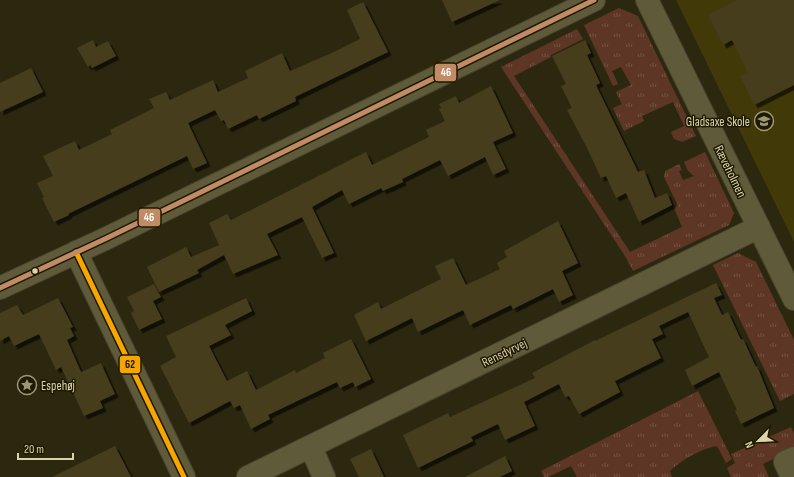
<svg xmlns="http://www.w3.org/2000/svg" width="794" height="477" font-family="'Sofia Sans Condensed',sans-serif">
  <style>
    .built { fill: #413907 }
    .park { fill: url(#park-tufts) }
    .building { fill: #453c1f; filter: url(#shadow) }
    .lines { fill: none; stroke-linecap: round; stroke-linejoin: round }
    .minor-casing { stroke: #48442f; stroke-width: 24 }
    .minor { stroke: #5f5a3a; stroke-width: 22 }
    .bus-1-casing { stroke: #1e1901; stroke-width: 8 }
    .bus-2-casing { stroke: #1e1901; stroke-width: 8 }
    .bus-1 { stroke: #f7a600; stroke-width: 5 }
    .bus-2 { stroke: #c18c65; stroke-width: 5 }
    .bus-dot { fill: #dad3ac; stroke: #1e1901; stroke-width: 1.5 }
    .labels { text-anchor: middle; stroke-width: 3; stroke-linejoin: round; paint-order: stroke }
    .poi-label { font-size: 13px; fill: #dad3ac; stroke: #1e1901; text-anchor: end }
    .street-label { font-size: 13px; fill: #dad3ac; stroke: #1e1901 }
    .line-badge { stroke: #1e1901; stroke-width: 1.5 }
    .badge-label { font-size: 11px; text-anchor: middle; font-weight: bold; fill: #fff }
    .pale-badge-label { font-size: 11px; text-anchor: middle; font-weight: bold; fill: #111 }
  </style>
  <defs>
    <pattern id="park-tufts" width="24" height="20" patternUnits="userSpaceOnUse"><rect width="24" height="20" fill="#5e3625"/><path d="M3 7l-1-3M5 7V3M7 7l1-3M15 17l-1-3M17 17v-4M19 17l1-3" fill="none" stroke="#745242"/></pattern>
    <filter id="shadow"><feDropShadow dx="3.5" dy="3.5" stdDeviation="0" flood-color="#0009"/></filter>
  </defs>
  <rect width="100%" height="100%" fill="#2c280f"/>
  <!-- built -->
  <path class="built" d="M676,0H794V242Z"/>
  <!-- park -->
  <path class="park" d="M619,8L638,16L696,136L682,142L674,139L671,132L684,126L673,102L642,116L644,121L624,131L613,108L622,104L616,92L631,85L621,67L612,71L618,84L613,86L584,25Z
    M577,29L583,39L551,55V57L514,76L630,252L682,227L674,208L678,206L664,177L665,171L679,164L682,170L679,171L683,180L694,176L688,171L684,162L705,152L734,213L729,225L633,271L625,256L501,67Z
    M738,253L756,262L794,340V394L780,401L713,265Z
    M698,391L732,459L726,463L717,446C702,448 680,461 670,471L672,477H577L571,466L548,477H544L541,471Z
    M791,427L794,433V449L763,464L769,477H731L727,468L735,463L731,454Z"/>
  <!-- building -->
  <path class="building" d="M442,0H500L452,22Z
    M738,0H794V85L754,105L740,76L748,73L732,40L723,45L708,15Z
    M363,2L388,52L295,97L296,101L259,119L257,115L228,129L224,120L221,121L215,110L188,123L207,163L193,169L187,156L68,214L69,215L54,222L42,198L44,197L37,183L53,176L43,156L75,141L79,150L112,134L110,130L154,108L149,99L166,92L170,100L213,80L218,92L248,78L245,71L282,53L290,71L334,52L360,39L347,10Z
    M93,40L96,47L108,41L116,56L92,68L90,65L88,67L77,48Z
    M585,40L591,53L587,55L600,83L596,85L638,172L644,170L655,198L667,193L672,205L639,222L626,193L616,198L606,176L601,178L588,150L567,110L572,108L561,86L566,84L552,56Z
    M31,68L43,92L0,112V83Z
    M491,86L513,133L493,142L506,169L493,175L485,157L448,176L440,160L402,179L403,182L383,191L381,188L349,204L342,190L312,207L334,253L322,258L302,217L267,234L278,255L233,274L224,255L197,270L199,273L159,292L147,267L186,247L191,257L219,245L209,223L227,214L231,220L366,152L372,165L429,137L426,130L445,121L439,109L441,108L439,104L456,96L459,103Z
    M558,221L578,263L562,271L573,295L559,302L553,289L513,309L511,305L470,325L463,310L418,332L412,318L366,341L354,315L378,302L381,309L441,279L435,266L453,258L466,285L500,269L497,263L507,257L504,251Z
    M716,283L722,295L714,298L722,315L728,312L741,340L743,339L756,367L757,366L774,408L741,424L735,411L737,410L719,372L692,386L685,370L709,357L688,312L659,326L663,334L652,339L661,358L615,381L620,392L579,414L569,396L565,397L559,384L524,402L535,426L505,440L498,424L471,437L473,441L418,468L403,435L448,413L450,417L535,378L532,373L595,340V341Z
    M154,284L161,297L153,301L162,319L139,330L131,313L134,311L127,297Z
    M58,298L73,327L70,328L74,336L67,340L81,372L101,363L115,394L100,401L103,408L84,416L61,367L56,370L39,334L14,346L9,336L0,341V313L17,305L23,315Z
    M246,298L252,311L225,325L231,335L209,346L227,381L247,371L256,390L295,370L296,373L325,358L323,353L351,339L371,379L355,387L353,382L340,388L337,382L268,415L270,419L251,429L240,405L234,408L230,401L189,423L160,366L176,357L166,336Z
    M115,446L131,477H52Z
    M371,449L384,477H359L350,459Z
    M505,456L512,471L500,477H465Z"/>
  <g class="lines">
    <defs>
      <path id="minor" d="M647,0L794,299
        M76,252L184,477
        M0,288L107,238L594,0
        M311,447L324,477
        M248,477L759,227
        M792,477L785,462L794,458"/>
    </defs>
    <!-- minor casing -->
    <use href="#minor" class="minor-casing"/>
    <!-- minor -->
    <use href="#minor" class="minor"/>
    <defs>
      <path id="bus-1" d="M76,252L184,477"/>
      <path id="bus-2" d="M0,288L107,238L594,0"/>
    </defs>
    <!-- bus-1 casing -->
    <use href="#bus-1" class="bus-1-casing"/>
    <!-- bus-2 casing -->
    <use href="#bus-2" class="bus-2-casing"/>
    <!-- bus-1 -->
    <use href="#bus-1" class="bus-1"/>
    <!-- bus-2 -->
    <use href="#bus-2" class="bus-2"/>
  </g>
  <!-- icons -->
  <defs>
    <symbol id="school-ring" viewBox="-11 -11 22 22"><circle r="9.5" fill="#1e1901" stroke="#9d9775" stroke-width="1.5"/><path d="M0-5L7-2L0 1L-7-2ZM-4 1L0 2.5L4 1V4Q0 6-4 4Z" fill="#9d9775"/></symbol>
    <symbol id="sight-ring" viewBox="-11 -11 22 22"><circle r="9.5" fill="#1e1901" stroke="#9d9775" stroke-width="1.5"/><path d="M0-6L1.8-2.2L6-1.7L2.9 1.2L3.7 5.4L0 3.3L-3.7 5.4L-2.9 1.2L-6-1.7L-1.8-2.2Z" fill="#9d9775"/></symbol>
  </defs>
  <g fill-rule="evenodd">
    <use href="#school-ring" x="753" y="110" width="22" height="22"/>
    <use href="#sight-ring" x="16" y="374" width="22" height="22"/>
  </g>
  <!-- markers -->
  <circle class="bus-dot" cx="35" cy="271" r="3.5"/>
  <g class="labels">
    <!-- poi labels -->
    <g class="poi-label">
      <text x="750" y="126">Gladsaxe Skole</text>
      <text x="41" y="390" text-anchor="start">Espehøj</text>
    </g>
    <!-- street labels -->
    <g class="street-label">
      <text transform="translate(731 171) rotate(64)" y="5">Ræveholmen</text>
      <text transform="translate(504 352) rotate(-26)" y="5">Rensdyrvej</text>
    </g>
  </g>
  <g class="line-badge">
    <rect x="434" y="63" width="23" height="19" rx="4" fill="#c18c65"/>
    <rect x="138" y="208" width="23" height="19" rx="4" fill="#c18c65"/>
    <rect x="119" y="355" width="22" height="19" rx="4" fill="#f7a600"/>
  </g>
  <g class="badge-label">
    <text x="446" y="76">46</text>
    <text x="149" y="221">46</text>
  </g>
  <g class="pale-badge-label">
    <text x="130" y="368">62</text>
  </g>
  <!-- north arrow -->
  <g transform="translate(758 441) rotate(246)" stroke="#1e1901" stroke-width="3" paint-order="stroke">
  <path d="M0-3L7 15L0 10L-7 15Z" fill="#dad3ac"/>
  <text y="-6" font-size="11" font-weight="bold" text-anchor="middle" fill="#dad3ac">N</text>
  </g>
  <!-- scale -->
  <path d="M18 453v6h55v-6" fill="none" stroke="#dad3ac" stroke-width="2"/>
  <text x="24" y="453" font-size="12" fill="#dad3ac" stroke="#1e1901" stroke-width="3" paint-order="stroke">20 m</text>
</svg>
